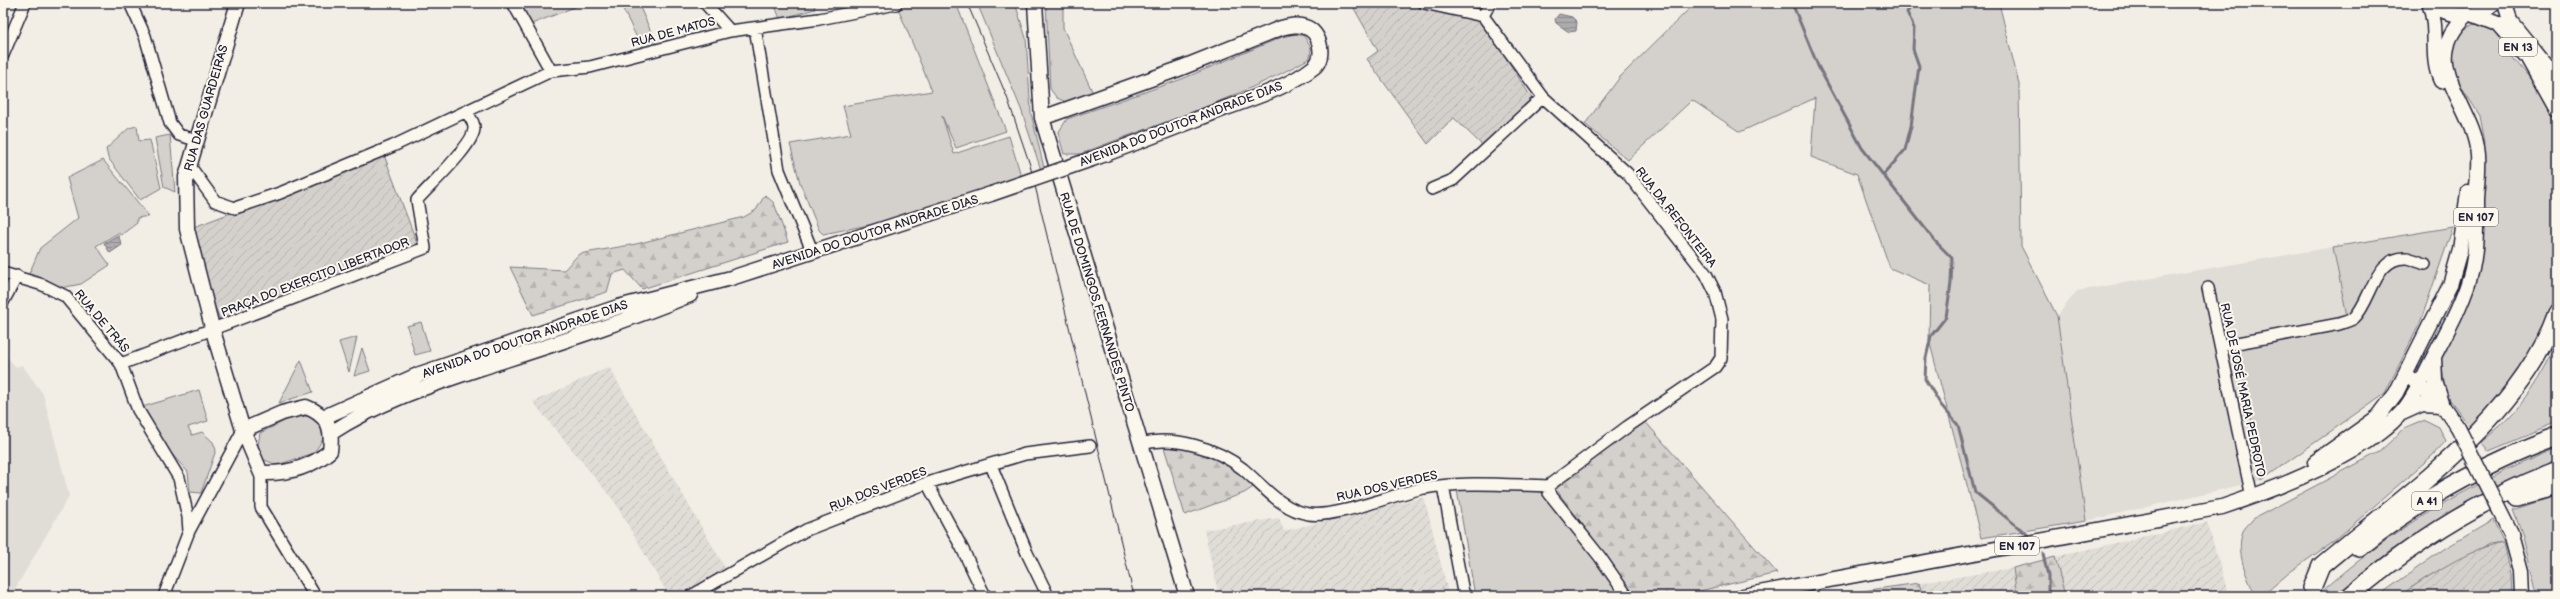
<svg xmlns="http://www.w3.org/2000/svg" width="2560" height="599" font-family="'Balsamiq Sans',sans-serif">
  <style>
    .built { fill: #e0dcd6 }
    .industrial { fill: url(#industrial-furrows) }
    .grass { fill: #d4d1cc; stroke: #7b7a84 }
    .forest { fill: url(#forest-firs); stroke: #7b7a84 }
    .garden { fill: url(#garden-furrows); stroke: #7b7a84 }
    .water { fill: url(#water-rules); stroke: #76747f }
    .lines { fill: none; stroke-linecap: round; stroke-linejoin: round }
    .stream { stroke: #76747f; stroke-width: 3 }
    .minor-casing { stroke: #22223b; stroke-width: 14 }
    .major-casing { stroke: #22223b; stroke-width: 17 }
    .highway-casing { stroke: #22223b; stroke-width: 20 }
    .minor { stroke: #fbf7ec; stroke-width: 11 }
    .major { stroke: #fbf7ec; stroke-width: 14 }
    .highway { stroke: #fbf7ec; stroke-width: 17 }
    .tram { stroke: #22223b; stroke-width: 1 }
    .major-bridge-casing { stroke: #22223b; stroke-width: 17; stroke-linecap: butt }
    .major-bridge { stroke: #fbf7ec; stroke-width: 14 }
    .labels { text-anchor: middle; stroke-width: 4; stroke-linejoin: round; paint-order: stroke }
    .shield { fill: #fbf7ec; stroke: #636270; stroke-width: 1 }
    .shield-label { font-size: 11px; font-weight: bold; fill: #22223b }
    .street-label { font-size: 12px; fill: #22223b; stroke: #fbf7ec }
  </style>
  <defs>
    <pattern id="industrial-furrows" width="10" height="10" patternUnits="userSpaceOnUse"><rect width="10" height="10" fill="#e0dcd6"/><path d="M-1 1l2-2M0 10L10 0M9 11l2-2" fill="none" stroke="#c0bcb9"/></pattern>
    <pattern id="forest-firs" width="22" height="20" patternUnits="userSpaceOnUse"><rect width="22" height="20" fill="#d4d1cc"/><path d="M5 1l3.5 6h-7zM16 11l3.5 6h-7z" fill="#b6b3b0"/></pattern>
    <pattern id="garden-furrows" width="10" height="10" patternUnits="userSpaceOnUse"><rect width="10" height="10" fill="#d4d1cc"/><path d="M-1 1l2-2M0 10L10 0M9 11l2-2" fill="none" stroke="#b6b3b0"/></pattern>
    <pattern id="water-rules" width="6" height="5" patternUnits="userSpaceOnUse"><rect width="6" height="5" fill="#aeabad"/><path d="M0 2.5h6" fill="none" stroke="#8d8b8e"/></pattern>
  </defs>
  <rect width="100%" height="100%" fill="#f2eee5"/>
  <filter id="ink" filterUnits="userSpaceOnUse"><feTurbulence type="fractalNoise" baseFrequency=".025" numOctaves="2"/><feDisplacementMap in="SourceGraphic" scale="8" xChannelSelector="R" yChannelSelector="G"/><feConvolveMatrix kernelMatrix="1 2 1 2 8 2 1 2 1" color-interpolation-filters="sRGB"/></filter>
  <g filter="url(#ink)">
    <!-- built -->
    <path class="built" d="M2333,247L2347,317L2238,345L2262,480L2086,521L2057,316L2077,291Z
      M3,353L16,367L22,365L43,394L69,496L11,596H3Z"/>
    <!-- industrial -->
    <path class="industrial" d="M609,367L727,571L675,596H669L614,501L533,402Z
      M1424,497L1449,596H1219L1204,530L1279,518L1284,531Z
      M2207,522L2229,596H2065L2055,557Z
      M2013,568L2017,596H1923L1920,583Z"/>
    <!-- grass -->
    <path class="grass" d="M519,3H585L529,25Z
      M620,3H638L656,43L642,48Z
      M774,3H814L815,9L780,19Z
      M911,3H956L1006,131L956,148L942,116L954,154L1009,136L1022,179L899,219L823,234L819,230L800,183L790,144L851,134L843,106L932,91L897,6Z
      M977,3H1015L1026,38L1031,113L1045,172L1042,173L1021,109Z
      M1046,3H1063V28L1093,93L1066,102L1057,98L1050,89Z
      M1695,3H1999L2019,84L2021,246L2057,316L2086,521L1981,538L1929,340L1930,285L1890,268L1857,174L1811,157L1815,98L1740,132L1692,100L1628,160L1585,124L1620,77Z
      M2479,23L2496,30C2499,47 2538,83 2547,103C2560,131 2557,164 2557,193C2557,220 2560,254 2557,281C2548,339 2507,385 2470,427L2445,393L2441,355L2471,283L2485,142L2480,116L2451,70C2449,48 2457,28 2479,23Z
      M1296,34L1304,36L1311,48L1310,58C1238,99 1157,124 1080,154H1064L1058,133L1067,119L1182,79L1282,37Z
      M137,126L139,141L150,140L161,188L140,200L108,158L106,149L129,128Z
      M170,135L175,192L164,187L155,138Z
      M103,160L149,216L137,218V223L121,235L118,233L96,246L110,265L81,284L60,288L29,274L40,248L78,218L67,178Z
      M2453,227L2420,323L2385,393L2262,480L2238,344L2347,317L2333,247Z
      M421,322L430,351L415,355L407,326Z
      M357,337L349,372L339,342Z
      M2557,344V423L2489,451L2481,442C2519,413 2536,386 2557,344Z
      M362,348L370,371L354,376Z
      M301,360L313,392L279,403Z
      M199,390L208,421L188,427L192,435L202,432L213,442L216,450L201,493L190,492L188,472L161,442L142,407Z
      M307,416L320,424L323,439L314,453L277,465L262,459L258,445L260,433L291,418Z
      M2425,420L2439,427L2446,441L2433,455L2334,541L2290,572L2262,596H2256C2247,579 2235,551 2243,531C2245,527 2250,523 2253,519L2379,452L2404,429Z
      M2557,448V460L2501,484L2459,506L2389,552L2334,596H2317C2388,531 2468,485 2557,448Z
      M1543,487L1620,594V596H1475L1457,490Z
      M2557,495V594L2537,595L2523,536L2513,510Z
      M2493,520L2504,543L2488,545L2429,576L2399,596H2378L2444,549Z"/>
    <!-- forest -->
    <path class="forest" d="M765,195L774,203L788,242L642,289L625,270L612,274L607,292L533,315L510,267L564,270L579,254L636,244L744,217L756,210Z
      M1643,419L1777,573L1678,596H1633L1605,554L1558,492L1557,488Z
      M1163,444L1193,451L1231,464L1255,486L1244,493L1185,515Z
      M2055,557L2065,596H2017L2013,568Z
      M1919,583L1923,596H1827Z"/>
    <!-- garden -->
    <path class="garden" d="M1351,3H1462L1473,6L1533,100L1482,145L1454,118L1428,144L1367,59L1378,51Z
      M384,155L418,246L220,320L186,230Z
      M2504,543L2511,575L2512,596H2399C2429,576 2469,548 2504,543Z"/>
    <!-- water -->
    <path class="water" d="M1559,14L1572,17L1577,22L1576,31L1569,32L1556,23L1555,19Z
      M118,235L122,245L110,253L104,243Z"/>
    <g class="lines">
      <!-- stream -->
      <path class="stream" d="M1792,3L1818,66L1862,148L1935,241L1952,258L1951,283L1946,317L1931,336L1926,358L1925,379L1941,405L1958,425L1975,492L2029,536
        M1884,174L1905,150L1911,126L1919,66L1913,49L1914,28L1907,12L1914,3
        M2043,554L2048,576V596"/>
      <defs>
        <path id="minor" d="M130,3L145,36L170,123L179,135L196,140
          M513,3L551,71
          M705,3L730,31
          M1424,3L1483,16
          M1483,16L1543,97L1627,173L1706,274L1715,292L1722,319L1721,358L1715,367L1627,427L1548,486
          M1483,16L1490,3
          M755,28L779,170L813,253
          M3,55L25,3
          M189,165L215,201L235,208L280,193L393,146L551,71L590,67L730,31L819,19L896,4
          M1432,189L1453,180L1543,97
          M3,273L43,285L65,296L121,364L138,410L179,478L188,517L189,531
          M2208,288L2252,497
          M3,302L17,276
          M2221,346L2339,324C2344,322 2350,321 2354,318C2372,301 2374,256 2407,258C2412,259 2419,262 2425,264
          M121,364L425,248L417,200C429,186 475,144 474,128C474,121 469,116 466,112
          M1141,444C1173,435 1217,448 1243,469C1263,486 1283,511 1309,514C1337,518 1394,494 1424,488C1465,481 1507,485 1548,486
          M991,465L1027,553L1048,596
          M261,473V507L315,596
          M927,483L962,548L985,596
          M1443,486L1463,592L1466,596
          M1548,486L1549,493L1600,557L1627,596
          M164,596L189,531L243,430
          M691,596L806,530L927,483L1025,454L1090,446"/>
        <path id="major" d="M238,3L186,177L187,229L213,331L243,430L261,473C286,474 310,468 330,451C333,429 328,415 306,407L282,413L243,430
          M1035,3L1042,118L1187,596
          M2429,3C2440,31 2429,56 2441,81
          M2430,3C2450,18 2474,20 2494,3
          M2505,3L2510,21L2557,79
          M2472,14L2498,24L2536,67
          M1042,118L1176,70L1281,28C1290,26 1297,24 1305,27C1320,31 1326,57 1314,67C1289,87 1253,98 1223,109C1179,126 1136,143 1092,159
          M2434,357L2435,381L2442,403
          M2413,380L2442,405L2458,428
          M2402,413L2422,404L2442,405
          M324,417L420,374L618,307L731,278L991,194
          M331,433C381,400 440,382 496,363C561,342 627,321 690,295
          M2315,462L2378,417L2396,393L2450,285L2460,250L2468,192
          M2511,534L2521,571L2522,596
          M1743,596L2222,507C2276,489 2363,456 2401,413C2414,399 2422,379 2431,362C2446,333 2465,300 2472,269C2477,246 2476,222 2476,199C2477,184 2479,169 2478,155C2474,103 2415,63 2467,15"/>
        <path id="highway" d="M2530,59L2557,107
          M2517,497L2557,486
          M2359,548C2418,501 2486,463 2557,437
          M2312,588L2321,566C2404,496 2520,418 2557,313
          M2350,596C2412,543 2481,499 2557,470"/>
      </defs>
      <!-- minor casing -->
      <use href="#minor" class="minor-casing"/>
      <!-- major casing -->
      <use href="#major" class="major-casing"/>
      <!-- highway casing -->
      <use href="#highway" class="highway-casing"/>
      <!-- minor -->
      <use href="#minor" class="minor"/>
      <!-- major -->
      <use href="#major" class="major"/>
      <!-- highway -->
      <use href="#highway" class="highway"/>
      <!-- tram -->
      <path class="tram" d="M967,3L1007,97L1030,165L1134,596"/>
      <defs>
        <path id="major-bridge" d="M991,194L1092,159
          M2458,428L2511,534"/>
      </defs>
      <!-- major-bridge casing -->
      <use href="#major-bridge" class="major-bridge-casing"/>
      <!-- major-bridge -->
      <use href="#major-bridge" class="major-bridge"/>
    </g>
  </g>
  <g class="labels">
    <!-- shield labels -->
    <g class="shield">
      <rect x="2499" y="38" width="38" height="18" rx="3"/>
      <rect x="2454" y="208" width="44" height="18" rx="3"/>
      <rect x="2412" y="492" width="30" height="18" rx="3"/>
      <rect x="1995" y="537" width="44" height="18" rx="3"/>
    </g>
    <g class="shield-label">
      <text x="2518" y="51">EN 13</text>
      <text x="2476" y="221">EN 107</text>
      <text x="2427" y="505">A 41</text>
      <text x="2017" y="550">EN 107</text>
    </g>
    <!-- street labels -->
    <g class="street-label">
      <text transform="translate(673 32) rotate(-15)" y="4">RUA DE MATOS</text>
      <text transform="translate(206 108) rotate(-74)" y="4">RUA DAS GUARDEIRAS</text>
      <text transform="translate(1181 124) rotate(-21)" y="4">AVENIDA DO DOUTOR ANDRADE DIAS</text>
      <text transform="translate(1676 217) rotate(52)" y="4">RUA DA REFONTEIRA</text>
      <text transform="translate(875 232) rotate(-18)" y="4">AVENIDA DO DOUTOR ANDRADE DIAS</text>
      <text transform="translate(315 277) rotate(-21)" y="4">PRAÇA DO EXERCITO LIBERTADOR</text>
      <text transform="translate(1097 302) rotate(73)" y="4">RUA DE DOMINGOS FERNANDES PINTO</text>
      <text transform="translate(102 321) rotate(50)" y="4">RUA DE TRÁS</text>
      <text transform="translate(525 339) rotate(-19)" y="4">AVENIDA DO DOUTOR ANDRADE DIAS</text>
      <text transform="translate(2243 390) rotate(78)" y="4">RUA DE JOSÉ MARIA PEDROTO</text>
      <text transform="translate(1387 486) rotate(-13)" y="4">RUA DOS VERDES</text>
      <text transform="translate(878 489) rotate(-21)" y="4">RUA DOS VERDES</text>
    </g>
  </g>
  <!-- margin -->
  <rect width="2560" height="599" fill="none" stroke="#fbf7ec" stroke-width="16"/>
  <rect x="8" y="8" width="2544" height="583" fill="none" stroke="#22223b" stroke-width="1.5" filter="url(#ink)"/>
</svg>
